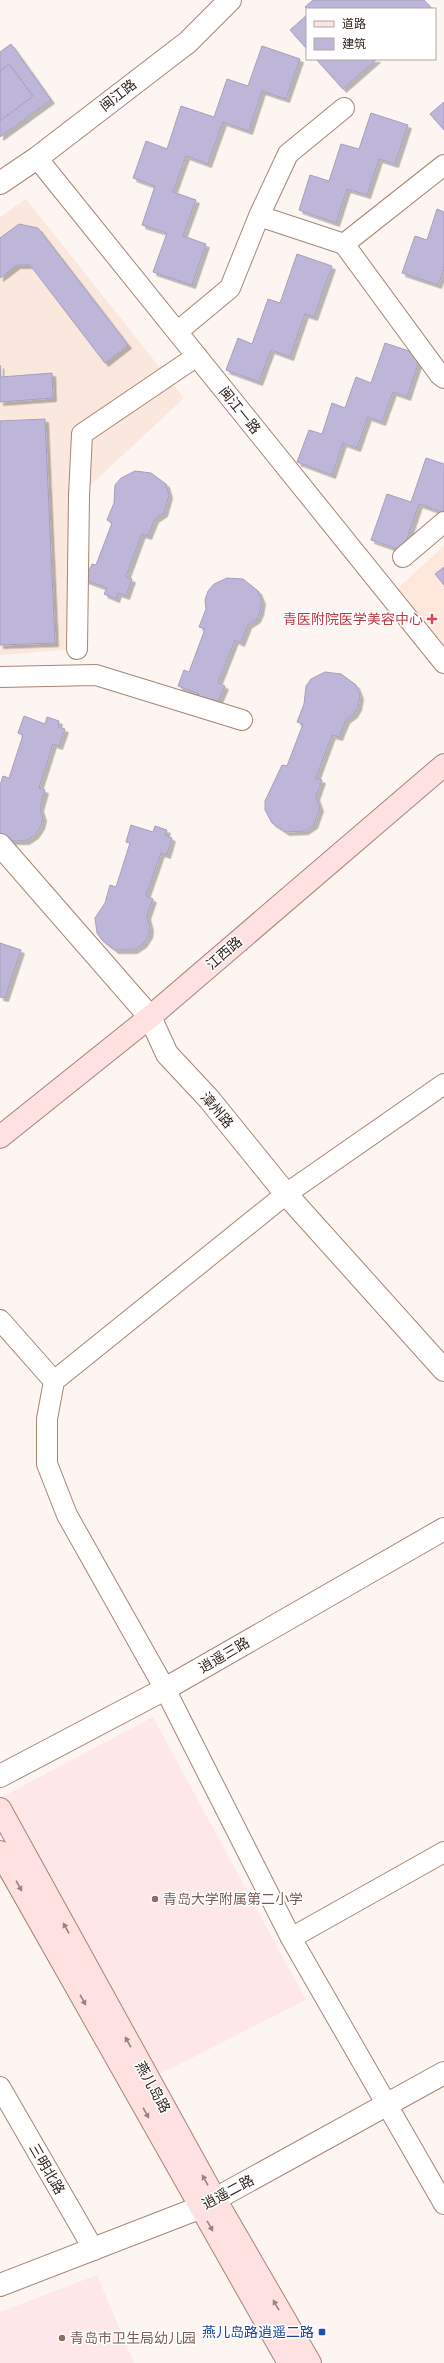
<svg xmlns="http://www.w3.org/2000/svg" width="444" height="2363" font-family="'PT Sans','Noto Sans SC',sans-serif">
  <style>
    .built { fill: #fae8de }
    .education { fill: #fde7e9 }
    .medical { fill: #fee8db }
    .building { fill: #bdb6d8; stroke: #a69fc0; filter: url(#shadow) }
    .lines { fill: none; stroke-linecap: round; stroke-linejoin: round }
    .minor-casing { stroke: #a68573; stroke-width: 22 }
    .tertiary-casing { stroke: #a68573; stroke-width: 24 }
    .secondary-casing { stroke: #a68573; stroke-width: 24 }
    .minor { stroke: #fff; stroke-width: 20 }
    .tertiary { stroke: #fff; stroke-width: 22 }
    .secondary { stroke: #fee1e0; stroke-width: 22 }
    .oneway { fill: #98837f }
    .health-dot { fill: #e0444e; stroke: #fff; stroke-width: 1.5 }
    .education-dot { fill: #8d6e63; stroke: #fff; stroke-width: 1.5 }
    .transit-dot { fill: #1a4fb4; stroke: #fff; stroke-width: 1.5 }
    .labels { text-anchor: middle; stroke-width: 3; stroke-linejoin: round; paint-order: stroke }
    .street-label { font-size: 14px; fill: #32251e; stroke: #fff }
    .health-label { font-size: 14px; fill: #be3a42; stroke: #fff; text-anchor: end }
    .education-label { font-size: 14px; fill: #785e54; stroke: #fff; text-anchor: start }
    .transit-label { font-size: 14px; fill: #164399; stroke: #fff; text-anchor: end }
  </style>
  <defs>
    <filter id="shadow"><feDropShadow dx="3.5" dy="3.5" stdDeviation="0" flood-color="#0004"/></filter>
  </defs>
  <rect width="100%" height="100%" fill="#fdf5f1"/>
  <!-- built -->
  <path class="built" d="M26,199L184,398L79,496L77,649L0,655V217Z"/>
  <!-- education -->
  <path class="education" d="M153,1717L306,2000L158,2075L0,1798Z
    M97,2275L134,2363H0V2312Z"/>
  <!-- medical -->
  <path class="medical" d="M444,546V648L396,590Z"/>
  <!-- building -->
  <path class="building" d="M313,0H424L432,9H307L305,7Z
    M307,15V49L290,30Z
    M11,44L51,100L0,137V52Z
    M262,46L300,59L286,99L262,91L249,131L223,122L208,164L186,156L173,192L196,200L183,236L206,244L192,285L153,272L167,233L142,225L155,186L133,178L146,141L167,149L181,106L214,117L227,79L248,86Z
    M316,59H377L343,89Z
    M9,64L33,96L0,121V71Z
    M444,102V130L430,114Z
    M371,113L408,125L395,164L379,159L367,195L347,189L336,223L299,210L310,175L329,181L341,144L359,149Z
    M437,209L444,212V269L438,285L402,273L415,236L427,240Z
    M19,224L38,228L128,345L105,363L30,265H17L0,278V238Z
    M297,254L332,266L314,317L305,314L290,357L271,350L259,382L226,370L238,338L252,344L268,299L280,303Z
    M385,343L421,355L407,397L393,392L382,422L368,417L357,448L343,443L332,475L297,462L309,430L322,434L332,403L345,408L356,377L371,383Z
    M0,365L1,377L52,373L53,398L0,402Z
    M45,419L55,643L0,645V421Z
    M426,458L444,464V513L419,504L403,551L371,540L387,494L411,502Z
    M135,471L151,473L166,484L169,495L164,513L155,519L148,536L142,534L126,577L132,579L126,596L118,593L116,599L104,594L107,588L85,580L92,564L96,565L112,523L107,520L114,503L115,485L121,478Z
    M444,567V585L435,574Z
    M227,578L243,579L258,591L262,601L260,612L257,619L248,625L241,643L235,640L218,683L225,686L218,702L211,699L209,705L197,701L199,694L178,686L184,670L189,672L205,629L199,627L206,609L205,600L208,591L214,584Z
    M325,672L341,674L356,685L360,696L358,707L354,714L346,720L339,737L332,735L316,778L322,780L316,797L320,808L314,825L305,831L286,832L272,823L265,810V801L282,765L287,766L303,724L297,722L304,704L306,686L311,679Z
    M24,716L45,724L47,717L59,721L58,727L65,729L59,746L53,744L39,788L45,790L40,808L43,818L41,826L35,835L26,841H7L0,836V785L3,776L9,778L23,735L18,733Z
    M131,825L153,832L155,826L167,830L165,835L172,838L167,855L161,853L146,896L153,899L147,916L150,927L149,935L143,944L134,950H115L102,940L97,933L95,918L105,903L110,885L116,887L130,843L126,842Z
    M0,943L21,950L5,998L0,997Z"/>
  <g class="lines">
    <defs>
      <path id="minor" d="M344,108L288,154L259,216L344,244
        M37,158L444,663
        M444,165L344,244L440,375L444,378
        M177,332L230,288L259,216
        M403,557L444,522
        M77,649L79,496L82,434L197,356
        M0,677L96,675L242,720
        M444,1084L286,1194L54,1381L47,1419V1464L67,1515L165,1689L291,1938L444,2204
        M0,1320L54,1381
        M291,1938L444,1852
        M0,2087L94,2250"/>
      <path id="tertiary" d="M0,183L37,158L188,42L230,0
        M0,845L150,1017L167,1054L209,1099L286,1194L444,1370
        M0,1776L165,1689L444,1529
        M0,2285L199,2208L444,2073"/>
      <path id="secondary" d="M0,1137L150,1017L444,765
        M0,1809L215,2199L310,2363
        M0,1852L289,2363"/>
    </defs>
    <!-- minor casing -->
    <use href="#minor" class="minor-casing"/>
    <!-- tertiary casing -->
    <use href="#tertiary" class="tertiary-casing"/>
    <!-- secondary casing -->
    <use href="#secondary" class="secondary-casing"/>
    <!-- minor -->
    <use href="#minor" class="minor"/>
    <!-- tertiary -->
    <use href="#tertiary" class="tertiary"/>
    <!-- secondary -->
    <use href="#secondary" class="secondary"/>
  </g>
  <!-- one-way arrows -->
  <defs><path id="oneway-solid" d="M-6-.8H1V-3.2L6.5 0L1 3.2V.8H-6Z"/></defs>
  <g class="oneway">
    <use href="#oneway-solid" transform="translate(19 1886) rotate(61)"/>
    <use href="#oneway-solid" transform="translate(66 1928) rotate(-119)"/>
    <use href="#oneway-solid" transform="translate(83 2000) rotate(61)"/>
    <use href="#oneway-solid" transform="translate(128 2042) rotate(-119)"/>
    <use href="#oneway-solid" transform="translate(146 2113) rotate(61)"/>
    <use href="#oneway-solid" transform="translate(205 2180) rotate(-119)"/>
    <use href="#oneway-solid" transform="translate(210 2226) rotate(60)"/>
    <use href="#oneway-solid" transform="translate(276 2305) rotate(-120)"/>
  </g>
  <!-- markers -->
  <path class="health-dot" d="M430 613h4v4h4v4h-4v4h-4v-4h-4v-4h4z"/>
  <g class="education-dot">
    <circle cx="155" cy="1899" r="4"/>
    <circle cx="62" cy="2338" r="4"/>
  </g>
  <rect class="transit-dot" x="318" y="2328" width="8" height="8" rx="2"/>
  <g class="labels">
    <!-- street labels -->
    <g class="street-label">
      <text transform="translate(118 95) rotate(-38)" y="5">闽江路</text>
      <text transform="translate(240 410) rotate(51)" y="5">闽江一路</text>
      <text transform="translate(224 953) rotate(-41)" y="5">江西路</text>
      <text transform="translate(217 1110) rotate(50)" y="5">漳州路</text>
      <text transform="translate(224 1655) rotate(-30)" y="5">逍遥三路</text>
      <text transform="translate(153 2087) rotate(61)" y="5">燕儿岛路</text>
      <text transform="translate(47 2169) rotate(60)" y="5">三明北路</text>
      <text transform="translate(228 2192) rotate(-28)" y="5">逍遥二路</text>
    </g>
    <!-- health labels -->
    <g class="health-label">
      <text x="423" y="624">青医附院医学美容中心</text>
    </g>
    <!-- education labels -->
    <g class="education-label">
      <text x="163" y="1904">青岛大学附属第二小学</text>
      <text x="70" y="2343">青岛市卫生局幼儿园</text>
    </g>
    <!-- transit labels -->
    <g class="transit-label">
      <text x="314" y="2337">燕儿岛路逍遥二路</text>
    </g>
  </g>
  <!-- legend -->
  <rect x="306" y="8" width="130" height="52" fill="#ffffff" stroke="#ada8a5"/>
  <rect x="314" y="21" width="20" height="6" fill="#fee1e0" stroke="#ada8a5"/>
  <text x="342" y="28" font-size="12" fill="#32251e">道路</text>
  <rect x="314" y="38" width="20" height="12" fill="#bdb6d8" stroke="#ada8a5"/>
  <text x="342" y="48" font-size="12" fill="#32251e">建筑</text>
</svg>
